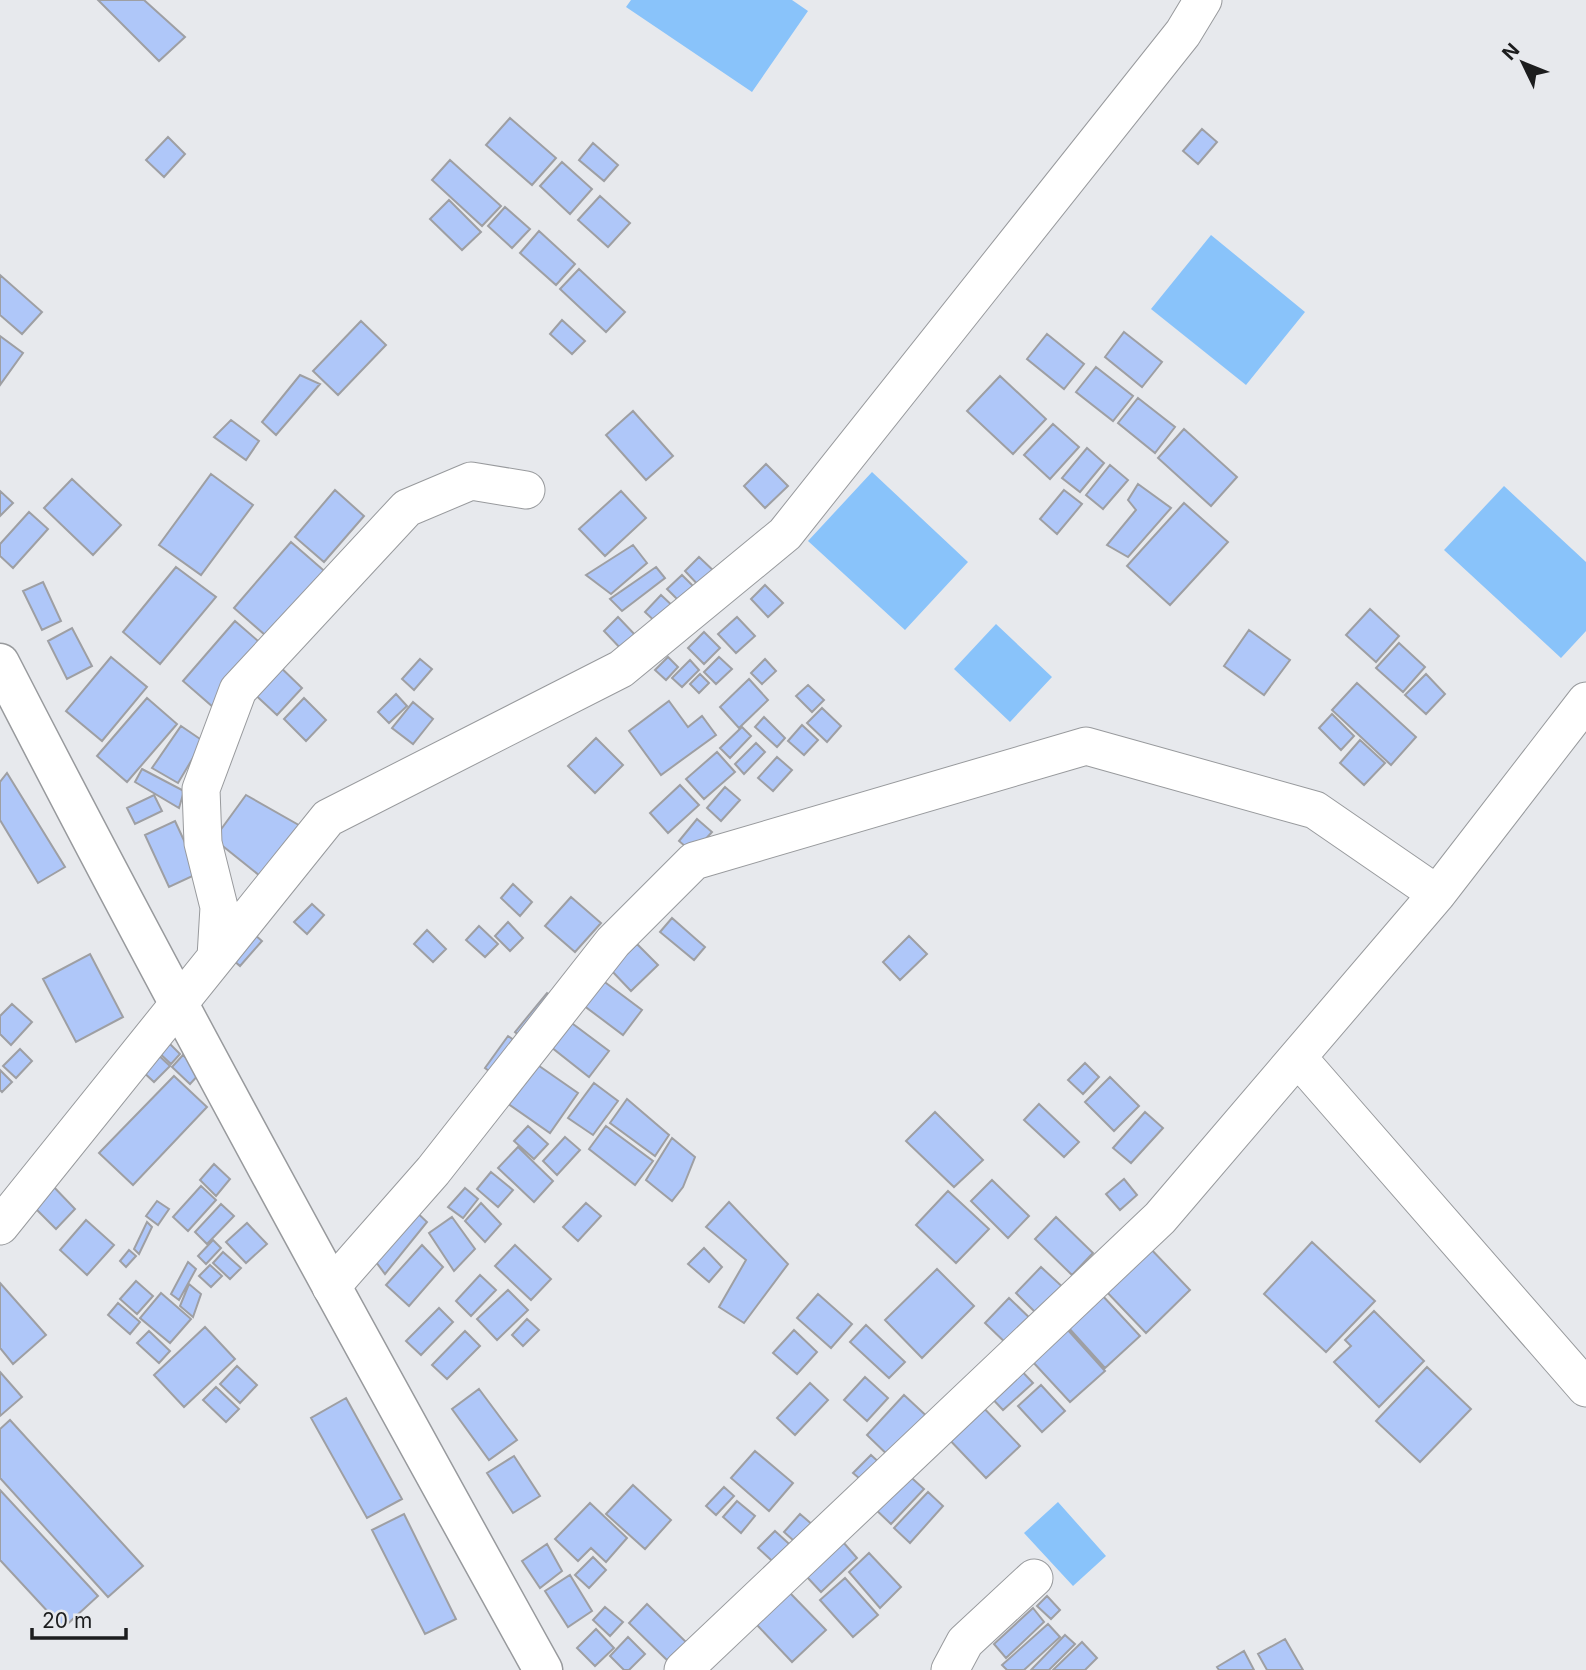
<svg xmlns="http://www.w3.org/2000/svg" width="1586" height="1670" font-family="Inter,sans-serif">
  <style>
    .water { fill: #89c3fa }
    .building { fill: #afc7f9; stroke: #9e9fa3; stroke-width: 2 }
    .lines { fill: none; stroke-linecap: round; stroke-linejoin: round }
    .minor-casing { stroke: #989a9d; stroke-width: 39 }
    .highway-casing { stroke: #989a9d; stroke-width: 41 }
    .minor { stroke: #fff; stroke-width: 37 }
    .highway { stroke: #fff; stroke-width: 38 }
  </style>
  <rect width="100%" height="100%" fill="#e7e9ed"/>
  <!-- water -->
  <path class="water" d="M631,0H792L808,11L752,92L626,7Z
    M1211,235L1305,312L1246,385L1151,309Z
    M872,472L968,562L905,630L808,541Z
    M1504,486L1586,562V631L1561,658L1444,550Z
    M996,624L1052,677L1010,722L954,669Z
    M1058,1502L1106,1556L1073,1586L1024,1533Z"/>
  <!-- building -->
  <path class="building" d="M98,0H144L185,37L159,61Z
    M510,118L556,158L532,185L486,145Z
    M1202,129L1217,142L1198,164L1183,151Z
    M168,137L185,154L164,177L146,160Z
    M593,143L618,165L604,181L579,160Z
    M450,160L501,206L482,226L432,180Z
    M562,162L592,189L570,214L540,186Z
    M600,196L630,223L608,247L578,220Z
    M449,200L481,232L462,250L430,219Z
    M505,207L530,229L512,248L488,226Z
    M539,231L575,264L556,285L520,253Z
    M579,269L625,312L606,332L560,289Z
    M0,275L42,312L22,334L0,315Z
    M562,320L585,341L572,354L550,334Z
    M361,321L386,345L338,395L313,371Z
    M1124,332L1162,362L1142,387L1105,357Z
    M1047,334L1084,364L1064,389L1027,359Z
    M0,336L23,353L0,385Z
    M1096,367L1133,396L1113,421L1076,392Z
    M300,375L320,384L276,435L262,422Z
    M1000,376L1046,419L1013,454L967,411Z
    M1138,398L1175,427L1155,453L1118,423Z
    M633,411L673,456L646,480L606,435Z
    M231,420L259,441L246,460L214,437Z
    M1053,424L1079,447L1050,479L1024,455Z
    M1184,429L1237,477L1211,506L1158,458Z
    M1087,448L1104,463L1080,492L1062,478Z
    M766,464L788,486L765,508L744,486Z
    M1110,465L1128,480L1103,509L1086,495Z
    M211,474L253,505L201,575L159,545Z
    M72,479L121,525L93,555L44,508Z
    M1138,484L1171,508L1128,557L1107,545L1136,510L1128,500Z
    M335,490L364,516L324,562L295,537Z
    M1064,490L1082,504L1057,534L1040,519Z
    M0,491L13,503L0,516Z
    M621,491L646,518L605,556L579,529Z
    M1184,503L1228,542L1170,605L1127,566Z
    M29,512L48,529L13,568L0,556V544Z
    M291,542L329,575L272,641L234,608Z
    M633,545L647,563L611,594L586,575Z
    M699,557L717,574L702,589L685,571Z
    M176,567L216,597L160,664L123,632Z
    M656,567L665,578L622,611L610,599Z
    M682,575L699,592L685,607L667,589Z
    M43,582L61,621L42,630L23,591Z
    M765,585L783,603L768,617L751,599Z
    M661,595L677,610L661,627L645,612Z
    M1370,609L1399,636L1376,662L1346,635Z
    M618,617L638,638L624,652L604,631Z
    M737,617L755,636L736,653L718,634Z
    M235,621L265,647L213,707L183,681Z
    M72,628L92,666L67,679L48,641Z
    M1249,630L1290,660L1264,695L1224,666Z
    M704,632L720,648L704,664L688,648Z
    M1399,643L1425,667L1403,692L1376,668Z
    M111,657L147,687L102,741L66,711Z
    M668,657L678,667L666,680L655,670Z
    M719,657L732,669L716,684L704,672Z
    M420,659L432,669L414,690L402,679Z
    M765,659L776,671L762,684L751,673Z
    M273,660L302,688L277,715L247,687Z
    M690,660L699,670L682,687L672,678Z
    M700,674L709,683L699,693L690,684Z
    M1426,674L1445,694L1426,714L1405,695Z
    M749,679L768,700L739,728L720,707Z
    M1357,683L1416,737L1391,765L1332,710Z
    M808,685L824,700L812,712L796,696Z
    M396,694L407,706L389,723L378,712Z
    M147,698L177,724L127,782L97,756Z
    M304,698L326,720L306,741L284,719Z
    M669,701L688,727L702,716L716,735L661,775L629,731Z
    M413,702L433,719L413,744L392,728Z
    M822,708L841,726L827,742L807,723Z
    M1332,714L1354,736L1341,750L1319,728Z
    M764,717L785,738L777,747L755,727Z
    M802,725L818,740L804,755L788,741Z
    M181,726L203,741L178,783L152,768Z
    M742,727L751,736L730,758L720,748Z
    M596,738L623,765L595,793L568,766Z
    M1360,740L1385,763L1364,785L1340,763Z
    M756,743L765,752L744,774L735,764Z
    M717,752L735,772L704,799L686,779Z
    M777,757L792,770L773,791L758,778Z
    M142,769L184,791L179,808L135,782Z
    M7,773L65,867L38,883L0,820V782Z
    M680,785L699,805L668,833L650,813Z
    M725,787L740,800L721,821L707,808Z
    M154,795L162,811L135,824L127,808Z
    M246,795L304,828L265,880L214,839Z
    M697,819L712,832L693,853L679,841Z
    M175,821L199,873L169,887L145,835Z
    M513,884L532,902L520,916L501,898Z
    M571,897L601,923L575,952L545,926Z
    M312,904L324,915L307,934L294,922Z
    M672,918L705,947L694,960L660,932Z
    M508,922L523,938L510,951L495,936Z
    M479,926L498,944L485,957L466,940Z
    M247,928L262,941L240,966L225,953Z
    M427,930L446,949L433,962L414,944Z
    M909,936L927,954L900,980L883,962Z
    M637,944L658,965L631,991L610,969Z
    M90,954L123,1017L76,1042L43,979Z
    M598,977L642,1010L623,1035L579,1002Z
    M547,993L559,1002L527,1042L515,1032Z
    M12,1004L32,1022L11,1045L0,1034V1016Z
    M565,1018L609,1051L589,1077L546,1043Z
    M508,1036L523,1046L500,1079L485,1068Z
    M165,1039L180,1054L171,1064L155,1049Z
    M20,1049L32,1061L16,1078L3,1066Z
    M155,1052L170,1066L154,1082L139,1068Z
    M183,1055L201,1072L190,1084L172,1067Z
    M532,1061L578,1093L550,1133L504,1101Z
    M1085,1063L1099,1077L1083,1094L1068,1080Z
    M0,1070L12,1082L2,1092L0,1090Z
    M174,1076L207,1107L133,1185L99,1153Z
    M1110,1077L1139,1106L1114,1131L1085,1102Z
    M594,1083L618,1101L593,1135L568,1118Z
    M627,1099L669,1135L655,1156L610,1123Z
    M1039,1104L1079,1142L1064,1157L1024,1120Z
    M935,1112L983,1160L954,1187L906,1141Z
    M1145,1112L1163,1128L1131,1163L1113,1148Z
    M528,1126L548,1144L534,1159L514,1141Z
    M606,1126L653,1161L635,1185L589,1149Z
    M565,1137L580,1150L557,1175L543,1161Z
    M672,1138L695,1157L683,1187L672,1201L646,1180Z
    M518,1147L553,1181L534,1202L498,1168Z
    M214,1164L230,1179L216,1196L200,1180Z
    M491,1172L513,1190L498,1207L477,1189Z
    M1124,1179L1137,1195L1120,1210L1106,1194Z
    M992,1180L1029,1216L1008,1238L971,1201Z
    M50,1183L75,1209L56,1229L30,1203Z
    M201,1186L216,1200L188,1231L173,1217Z
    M465,1188L478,1199L463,1218L448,1207Z
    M948,1191L989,1229L956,1263L916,1225Z
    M157,1201L169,1209L158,1225L146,1216Z
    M729,1202L788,1264L744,1323L719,1307L746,1260L706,1227Z
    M481,1203L501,1224L485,1242L465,1221Z
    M586,1203L601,1216L578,1241L563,1227Z
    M221,1204L234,1216L207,1244L195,1232Z
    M410,1206L427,1222L385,1274L370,1254Z
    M452,1217L475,1249L454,1271L429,1233Z
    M1056,1217L1093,1253L1072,1275L1035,1239Z
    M86,1220L114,1245L87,1275L60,1250Z
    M147,1222L152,1227L139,1254L134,1249Z
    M247,1223L267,1244L246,1263L226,1242Z
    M213,1240L221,1248L206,1264L198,1256Z
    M1312,1242L1375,1301L1326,1352L1264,1294Z
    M422,1245L443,1267L409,1306L386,1285Z
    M515,1245L551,1279L531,1300L495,1266Z
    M1148,1246L1190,1290L1146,1333L1104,1289Z
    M704,1248L722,1267L709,1282L688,1264Z
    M129,1250L136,1256L126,1267L120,1261Z
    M223,1252L241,1268L230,1279L213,1263Z
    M188,1262L196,1269L179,1300L171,1294Z
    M210,1265L222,1276L211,1287L199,1276Z
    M1041,1267L1068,1292L1042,1319L1016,1293Z
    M937,1269L974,1306L922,1358L885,1320Z
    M480,1275L496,1290L471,1316L456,1301Z
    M136,1281L153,1296L137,1314L120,1299Z
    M0,1283L46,1335L13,1364L0,1348Z
    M189,1284L201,1294L193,1317L180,1306Z
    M508,1290L528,1310L497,1340L477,1319Z
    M161,1293L191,1319L170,1343L140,1318Z
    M818,1294L852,1324L831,1348L797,1318Z
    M1101,1294L1140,1336L1105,1368L1067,1326Z
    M1009,1298L1036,1324L1012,1349L985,1323Z
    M118,1303L140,1322L130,1334L108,1315Z
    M439,1308L453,1322L421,1355L406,1341Z
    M1374,1311L1424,1361L1379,1407L1334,1362L1351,1346L1345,1340Z
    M527,1319L539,1330L523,1346L512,1335Z
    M866,1325L905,1362L889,1378L850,1342Z
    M205,1327L235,1359L184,1407L154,1375Z
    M1067,1329L1105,1371L1070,1402L1032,1361Z
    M794,1330L817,1352L797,1374L773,1353Z
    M149,1331L170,1351L159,1363L137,1343Z
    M465,1331L480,1346L447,1379L432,1365Z
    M1016,1365L1033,1383L1003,1410L986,1392Z
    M237,1366L257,1385L240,1403L220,1384Z
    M1427,1367L1471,1409L1420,1462L1376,1421Z
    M0,1372L22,1397L0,1416Z
    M865,1377L888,1398L867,1421L844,1400Z
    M810,1383L828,1400L795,1435L777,1418Z
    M1041,1385L1065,1411L1042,1432L1018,1406Z
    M216,1387L239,1409L226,1422L203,1400Z
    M479,1389L517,1440L489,1460L452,1409Z
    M904,1395L933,1422L895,1462L867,1435Z
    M346,1398L402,1499L367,1518L311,1418Z
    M979,1403L1020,1446L986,1478L945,1435Z
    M10,1420L143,1566L108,1597L0,1478V1429Z
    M755,1451L793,1483L769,1511L731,1478Z
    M871,1455L883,1466L866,1484L853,1473Z
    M514,1456L540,1496L513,1513L487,1473Z
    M904,1471L924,1489L891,1524L872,1506Z
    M633,1485L671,1520L645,1549L606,1514Z
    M724,1487L734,1496L716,1515L706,1506Z
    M0,1490L98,1596L63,1628L0,1560Z
    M928,1492L943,1506L910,1543L894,1528Z
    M737,1501L755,1516L741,1533L723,1517Z
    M590,1503L627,1538L606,1562L591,1548L578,1561L555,1539Z
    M404,1514L456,1619L425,1634L372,1530Z
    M800,1514L821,1532L804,1550L784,1532Z
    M775,1531L799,1553L782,1570L758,1548Z
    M843,1542L857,1558L821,1592L807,1577Z
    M547,1544L562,1571L540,1588L522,1561Z
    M869,1553L901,1587L880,1608L849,1572Z
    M593,1557L606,1570L589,1588L575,1575Z
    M570,1575L592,1611L568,1627L545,1591Z
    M845,1578L878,1615L853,1637L820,1600Z
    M790,1593L826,1630L792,1662L757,1625Z
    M1047,1596L1060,1610L1051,1619L1037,1606Z
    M647,1604L687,1643L669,1662L629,1623Z
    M605,1607L623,1622L610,1636L593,1620Z
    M1033,1608L1044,1622L1006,1658L994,1644Z
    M1048,1624L1060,1637L1024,1670H1007L1002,1665Z
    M596,1629L614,1648L595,1666L577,1648Z
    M1065,1635L1075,1644L1049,1670H1031Z
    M628,1637L645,1654L629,1670H624L610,1656Z
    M1285,1639L1303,1670H1267L1258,1654Z
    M1082,1642L1097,1658L1085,1670H1053Z
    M1244,1651L1254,1670H1219L1217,1667Z"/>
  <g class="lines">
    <defs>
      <path id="minor" d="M216,957L219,907L203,843L201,789L238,690L407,508L471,481L526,490
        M1299,1059L1586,1388
        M0,1226L328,818L621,669L785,534L1183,33L1203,0
        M331,1287L433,1171L613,942L694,861L1086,746L1315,810L1437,894
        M683,1670L1160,1218L1437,894L1586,701
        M950,1670L965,1642L1034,1578"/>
      <path id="highway" d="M0,663C174,1002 358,1336 543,1670"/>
    </defs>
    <!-- minor casing -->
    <use href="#minor" class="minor-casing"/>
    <!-- highway casing -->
    <use href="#highway" class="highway-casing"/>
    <!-- minor -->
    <use href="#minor" class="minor"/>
    <!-- highway -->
    <use href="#highway" class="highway"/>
  </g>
  <!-- north arrow -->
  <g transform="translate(1523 63) rotate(313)" stroke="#e7e9ed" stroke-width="5" paint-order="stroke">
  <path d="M0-5L12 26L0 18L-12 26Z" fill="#1c1d1e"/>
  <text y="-10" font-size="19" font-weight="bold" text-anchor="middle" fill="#1c1d1e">N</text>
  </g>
  <!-- scale -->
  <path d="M32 1628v10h94v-10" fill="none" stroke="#1c1d1e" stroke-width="3.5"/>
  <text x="42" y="1628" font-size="21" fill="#1c1d1e" stroke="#e7e9ed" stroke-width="5" paint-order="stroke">20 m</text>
</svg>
